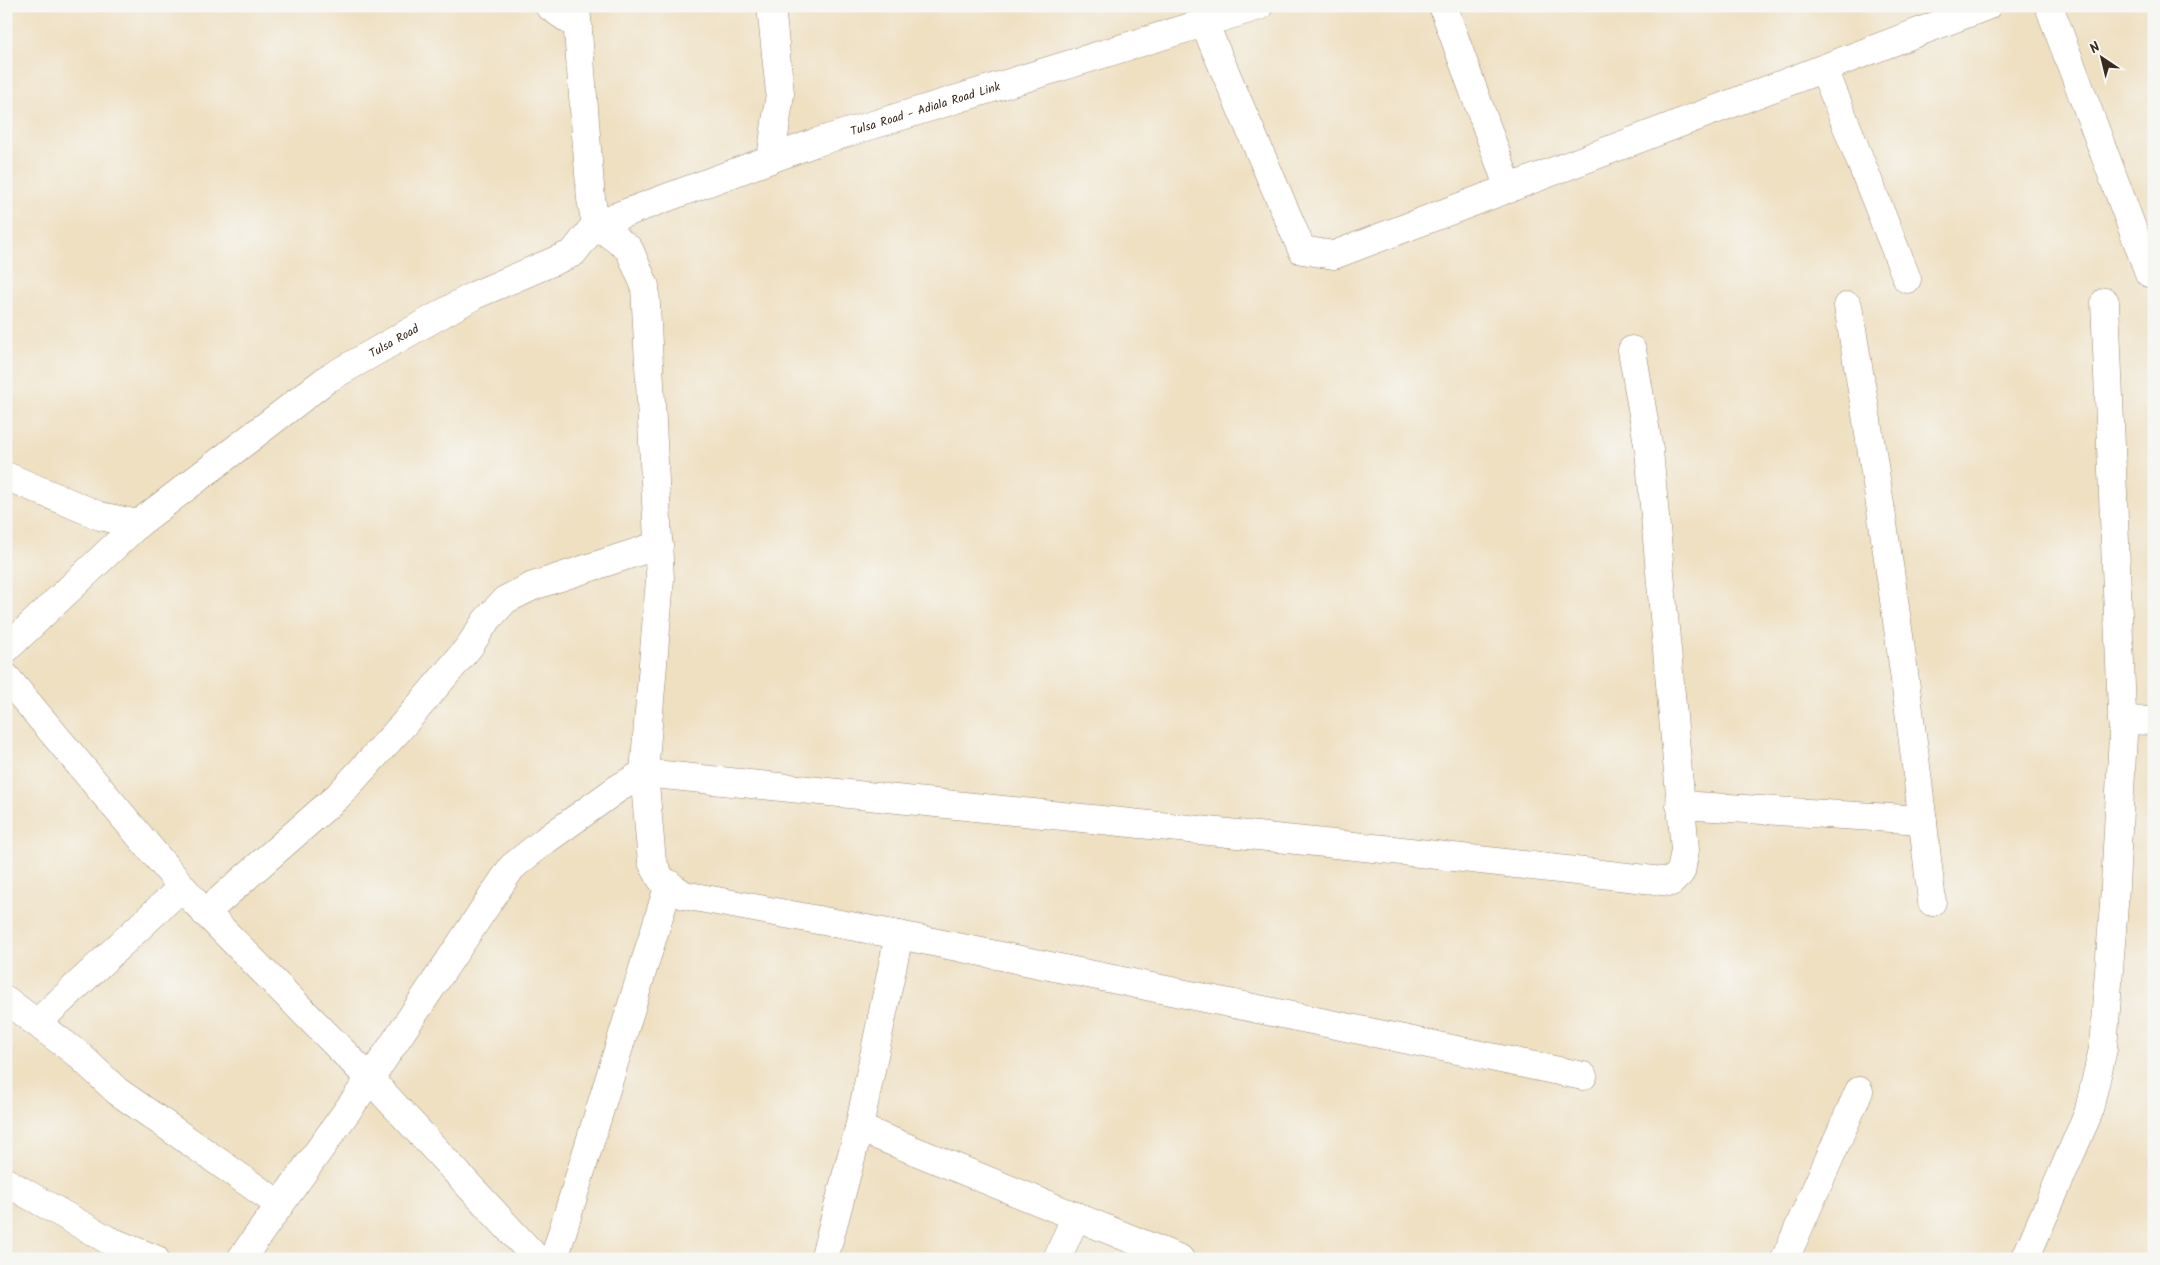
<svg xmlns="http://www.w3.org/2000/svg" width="2160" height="1265" font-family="Kalam,sans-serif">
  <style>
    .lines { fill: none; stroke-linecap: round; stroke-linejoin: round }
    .minor-casing { stroke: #958570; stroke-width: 29 }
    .major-casing { stroke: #958570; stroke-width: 29 }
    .minor { stroke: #fff; stroke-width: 28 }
    .major { stroke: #fff; stroke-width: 28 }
    .labels { text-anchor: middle; stroke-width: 4; stroke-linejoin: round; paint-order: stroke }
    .street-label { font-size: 12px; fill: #3b2a1e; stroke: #f6f6f2 }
  </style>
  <rect width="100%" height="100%" fill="#f6f6f2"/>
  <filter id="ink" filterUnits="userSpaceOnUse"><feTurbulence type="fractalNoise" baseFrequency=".02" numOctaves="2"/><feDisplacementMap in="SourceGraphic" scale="10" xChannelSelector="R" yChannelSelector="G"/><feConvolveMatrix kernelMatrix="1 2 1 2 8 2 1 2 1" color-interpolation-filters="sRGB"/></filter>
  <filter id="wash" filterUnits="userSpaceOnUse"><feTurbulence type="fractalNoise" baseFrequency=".0096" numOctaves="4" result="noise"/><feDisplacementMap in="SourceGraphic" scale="20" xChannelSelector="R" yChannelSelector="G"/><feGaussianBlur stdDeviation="1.12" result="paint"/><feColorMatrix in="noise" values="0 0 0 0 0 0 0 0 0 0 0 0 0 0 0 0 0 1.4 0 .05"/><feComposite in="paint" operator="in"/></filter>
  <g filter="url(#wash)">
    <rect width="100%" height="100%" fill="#efe0c2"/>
  </g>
  <g filter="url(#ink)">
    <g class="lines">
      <defs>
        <g id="minor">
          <path d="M549,6L578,26"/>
          <path d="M1443,6L1509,189"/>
          <path d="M2049,6L2149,273"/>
          <path d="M1204,23L1302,250L1334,255L1987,6"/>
          <path d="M1824,69L1907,279"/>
          <path d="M771,159L780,93L771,6"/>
          <path d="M596,224L629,249L645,286L660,579L644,773L652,862L661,879L684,895L899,935L859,1128L824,1259"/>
          <path id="s1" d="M596,224L814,143L1259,6"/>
          <path d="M1848,306C1882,503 1910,703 1932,902"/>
          <path d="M6,649L138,524"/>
          <path d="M6,677L195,902L370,1079L537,1259"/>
          <path d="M2122,720L2154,721"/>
          <path d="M1680,805L1923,820"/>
          <path d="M205,913L338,796L403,725L469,647L485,622L505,600L533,586L659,545"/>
          <path d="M899,935L1583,1076"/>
          <path d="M6,1000L79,1055L117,1091L280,1205"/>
          <path d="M37,1023L182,887"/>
          <path d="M859,1128L1180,1259"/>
          <path d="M6,1182L108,1240L155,1259"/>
          <path d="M241,1259L370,1079L512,867L546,840L617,789L644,773L1393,850L1671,882L1681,872L1685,850L1649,450L1632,350"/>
          <path d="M554,1259L669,884"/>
          <path d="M1057,1259L1076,1216"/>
          <path d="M1785,1259L1859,1091"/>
          <path d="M2025,1259L2088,1114L2103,1049L2114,904L2123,735L2105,302"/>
        </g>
        <g id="major">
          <path id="s2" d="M6,476L100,516L138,524L327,379L475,295L573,253L596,224L591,199L576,6"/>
        </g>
      </defs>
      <!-- minor casing -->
      <use href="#minor" class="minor-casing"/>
      <!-- major casing -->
      <use href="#major" class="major-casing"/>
      <!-- minor -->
      <use href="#minor" class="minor"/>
      <!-- major -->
      <use href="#major" class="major"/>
    </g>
  </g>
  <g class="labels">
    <!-- street labels -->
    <g class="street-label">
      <text dy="4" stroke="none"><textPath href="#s1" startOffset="349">Tulsa Road - Adiala Road Link</textPath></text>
      <text dy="4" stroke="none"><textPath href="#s2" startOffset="456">Tulsa Road</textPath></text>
    </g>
  </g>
  <!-- margin -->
  <rect width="2160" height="1265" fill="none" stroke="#f6f6f2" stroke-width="25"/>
  <!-- north arrow -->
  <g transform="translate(2102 58) rotate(325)" stroke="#f6f6f2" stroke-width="4" paint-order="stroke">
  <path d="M0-4L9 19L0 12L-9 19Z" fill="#3b2a1e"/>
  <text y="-8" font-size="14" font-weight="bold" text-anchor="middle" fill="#3b2a1e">N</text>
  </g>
</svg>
